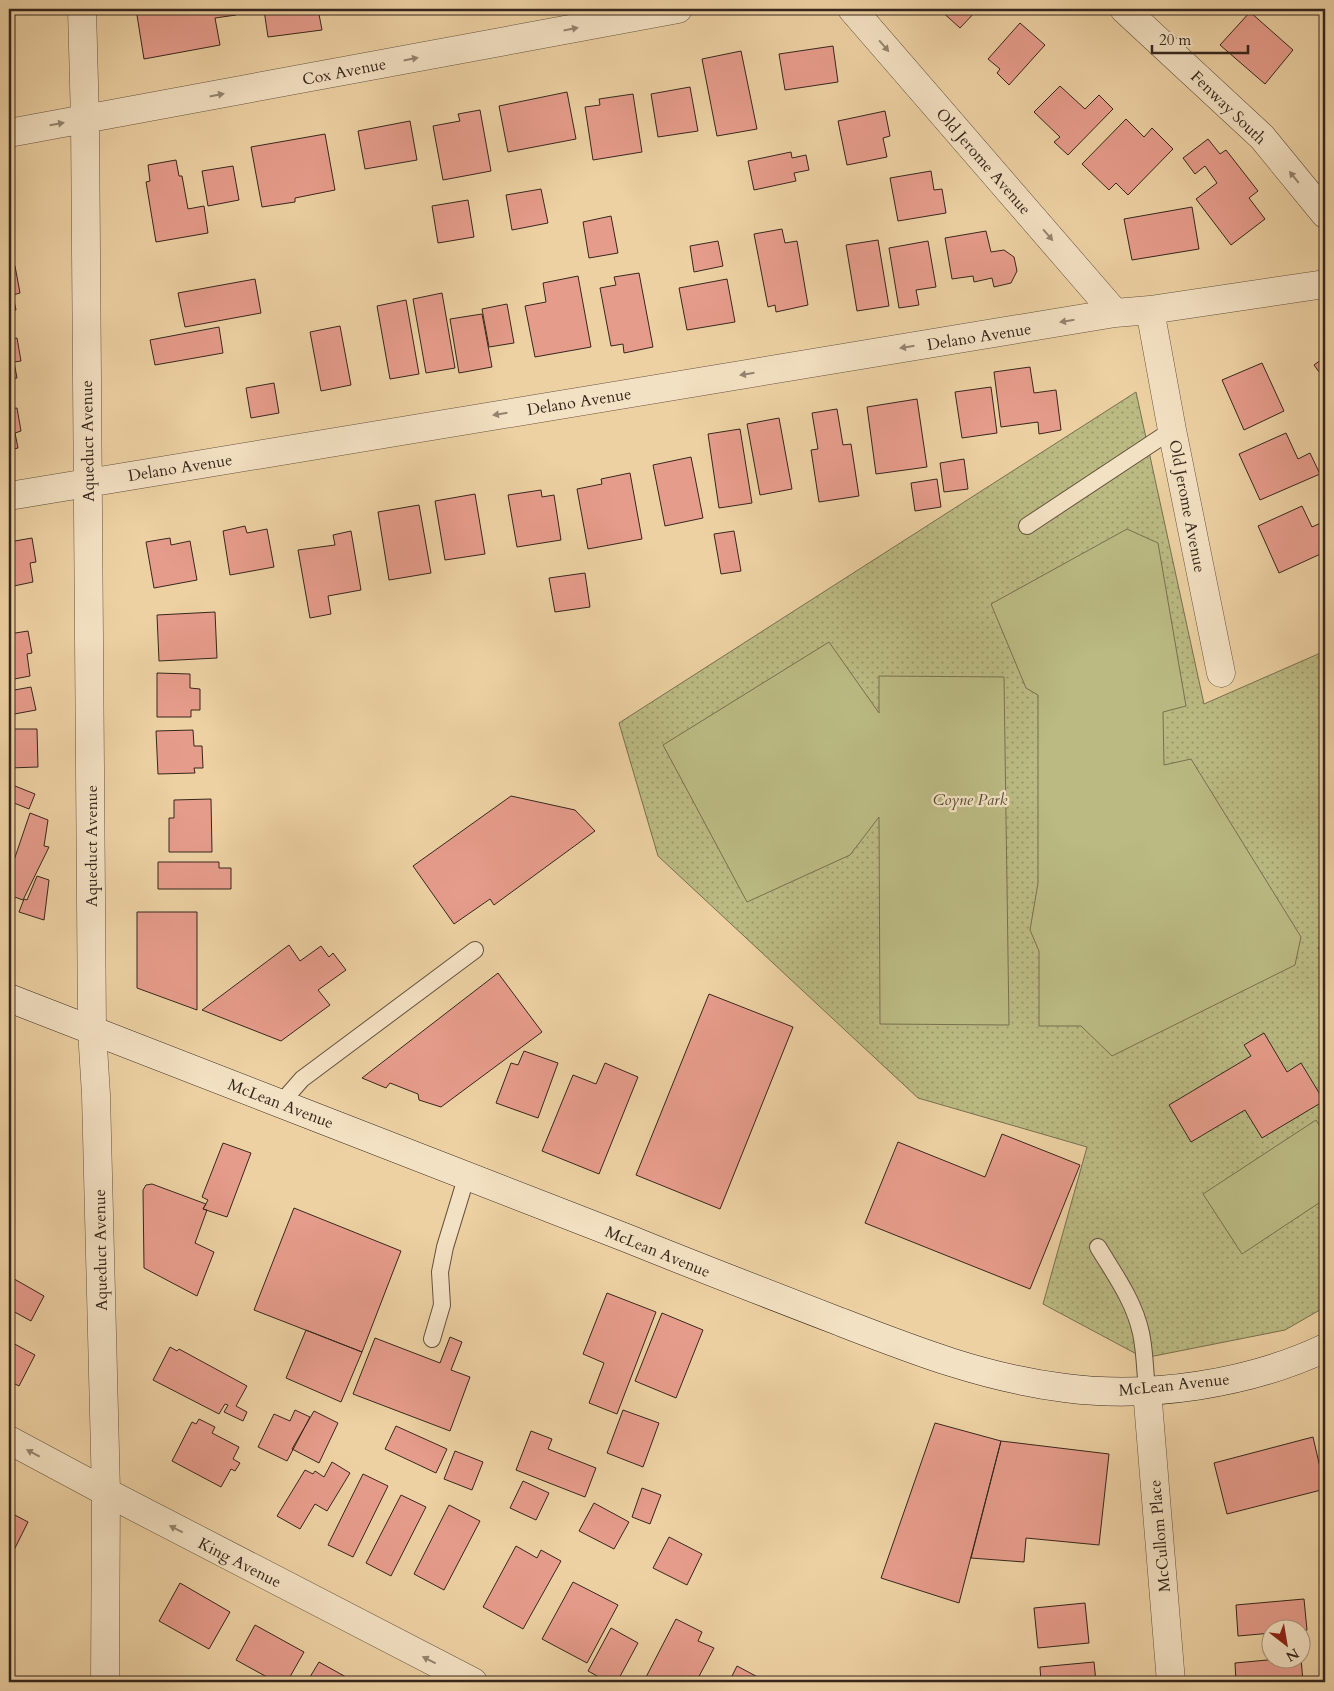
<svg xmlns="http://www.w3.org/2000/svg" width="1334" height="1691" font-family="Cardo,serif">
  <style>
    .grass { fill: url(#grass-dots); stroke: #787050 }
    .garden { fill: #bbba83; stroke: #787050 }
    .building { fill: #e69c8b; stroke: #36271d }
    .lines { fill: none; stroke-linecap: round; stroke-linejoin: round }
    .lane-casing { stroke: #64523e; stroke-width: 18 }
    .street-casing { stroke: #64523e; stroke-width: 29 }
    .secondary-casing { stroke: #36271d; stroke-width: 29 }
    .lane { stroke: #f3e1c3; stroke-width: 16 }
    .street { stroke: #f3e1c3; stroke-width: 28 }
    .secondary { stroke: #f3e1c3; stroke-width: 28 }
    .oneway { fill: #948470 }
    .labels { text-anchor: middle; stroke-width: 4.5; stroke-linejoin: round; paint-order: stroke }
    .street-label { font-size: 16px; fill: #36271d; stroke: #f3e1c3 }
    .park-label { font-size: 16px; font-style: italic; fill: #574c36; stroke: #f3e1c3 }
  </style>
  <defs>
    <pattern id="grass-dots" width="8" height="8" patternUnits="userSpaceOnUse" patternTransform="scale(1.25)"><rect width="8" height="8" fill="#bbba83"/><path d="M2 2h.1M6 6h.1" fill="none" stroke="#99976b" stroke-width="1.8" stroke-linecap="round"/></pattern>
  </defs>
  <rect width="100%" height="100%" fill="#edd1a3"/>
  <filter id="stains"><feTurbulence type="fractalNoise" baseFrequency=".004" numOctaves="4"/><feColorMatrix values="0 0 0 0 .2 0 0 0 0 .09 0 0 0 0 .02 0 0 0 .5 -.17"/></filter>
  <radialGradient id="worn" r=".72"><stop offset=".6" stop-color="#630" stop-opacity="0"/><stop offset="1" stop-color="#630" stop-opacity=".3"/></radialGradient>
  <!-- grass -->
  <path class="grass" d="M1136,392L1204,704L1325,651V944L1318,948L1325,957V1307L1285,1330L1144,1358L1043,1304L1087,1147L918,1098L658,856L619,723Z"/>
  <!-- garden -->
  <path class="garden" d="M1127,529L1158,543L1186,706L1163,712L1164,765L1191,759L1301,937L1295,965L1112,1056L1081,1026H1039V951L1030,930L1038,883V695L1026,688L991,604Z
    M829,642L879,713V676L1004,677L1009,1025L880,1024L879,817L850,855L747,902L663,745Z
    M1316,1120L1325,1134V1199L1242,1254L1203,1194Z"/>
  <!-- building -->
  <path class="building" d="M136,9H235L236,15L215,18L220,45L144,59Z
    M270,9H318L322,30L268,37L264,10Z
    M939,9H978L960,28Z
    M1250,12L1293,50L1265,84L1220,45Z
    M1020,23L1045,45L1009,85L997,73L1000,69L988,59Z
    M833,46L838,82L785,90L779,54Z
    M741,51L757,129L717,136L702,59Z
    M9,65L14,92L9,93Z
    M1060,86L1085,109L1099,95L1113,109L1068,155L1054,142L1060,137L1034,112Z
    M690,87L698,131L658,137L651,94Z
    M567,92L576,139L508,152L499,106Z
    M633,94L642,152L593,160L585,107L600,105L599,99Z
    M480,110L491,171L443,180L433,126L460,121L458,114Z
    M885,111L890,136L883,138L887,157L847,165L838,121Z
    M1126,119L1144,137L1152,128L1173,149L1128,195L1116,183L1109,190L1082,164Z
    M410,121L417,160L365,169L358,131Z
    M325,134L335,190L295,198V202L262,207L251,147Z
    M1208,139L1220,154L1226,150L1258,191L1249,198L1265,219L1231,245L1196,199L1217,183L1205,166L1195,174L1183,158Z
    M791,152L792,158L806,155L809,170L794,173L796,181L754,190L748,161Z
    M176,160L179,176H182L188,209L204,206L208,233L156,242L146,182L150,181L148,165Z
    M233,166L239,200L208,206L202,171Z
    M931,171L934,190L942,189L946,213L898,221L890,178Z
    M541,189L548,223L512,230L506,195Z
    M468,200L474,237L438,243L432,206Z
    M1192,207L1199,249L1132,260L1124,219Z
    M611,216L618,253L589,258L583,222Z
    M782,229L785,243L797,241L808,305L776,312L775,305L768,307L754,234Z
    M986,231L991,252L1004,250L1014,257L1017,271L1011,283L994,287L992,278L974,282L973,276L952,279L945,238Z
    M878,240L889,306L857,311L846,245Z
    M718,241L723,266L694,272L690,246Z
    M928,241L936,287L916,290L919,305L899,308L889,248Z
    M15,266L20,293L13,295L16,310L9,312V267Z
    M639,273L653,347L624,353L623,344L611,346L600,288L616,285L614,277Z
    M578,276L591,347L535,357L525,306L546,302L543,283Z
    M255,279L261,313L185,327L178,293Z
    M727,279L735,322L687,330L679,288Z
    M442,293L455,368L426,373L413,299Z
    M406,300L419,374L390,379L377,306Z
    M507,304L514,343L489,347L482,309Z
    M482,314L492,367L459,373L450,319Z
    M340,326L351,385L321,391L310,332Z
    M219,327L223,353L155,365L150,340Z
    M17,338L21,361L14,362L17,378L9,379V339Z
    M1325,357V380L1314,365Z
    M1262,363L1284,411L1244,430L1222,380Z
    M1030,367L1034,393L1056,390L1061,430L1039,434L1038,422L1001,427L994,372Z
    M274,383L279,413L251,418L246,388Z
    M991,387L997,433L962,438L955,392Z
    M917,399L927,467L876,474L867,407Z
    M17,408L21,431L15,433L18,448L9,450V409Z
    M837,409L843,445L851,444L859,496L819,502L811,450L818,449L812,413Z
    M779,418L792,489L760,495L747,424Z
    M740,429L752,503L719,508L708,434Z
    M1286,433L1298,459L1310,453L1320,474L1260,500L1239,454Z
    M691,457L703,518L665,526L653,465Z
    M964,459L968,489L944,492L940,463Z
    M630,473L642,539L588,549L577,489L602,484L601,479Z
    M937,479L941,507L915,511L911,483Z
    M541,490L542,497L554,495L561,540L517,547L508,495Z
    M475,494L485,554L445,560L435,501Z
    M419,505L431,573L389,580L378,512Z
    M1302,506L1312,527L1325,521V552L1279,573L1258,526Z
    M245,526L247,533L267,529L274,567L230,575L223,531Z
    M351,531L361,590L328,596L331,614L310,618L298,550L335,545L333,535Z
    M734,531L741,571L721,574L714,534Z
    M32,538L36,562L30,563L33,582L9,587V542Z
    M170,538L171,545L190,541L197,580L154,588L146,542Z
    M585,573L590,607L555,612L549,578Z
    M215,612L217,658L159,661L157,615Z
    M28,631L32,653L27,654L30,676L9,680V634Z
    M157,673L190,674V688L200,689V710H191V717H157Z
    M31,687L36,710L9,715V691Z
    M9,729H37L38,767L9,768Z
    M193,730L194,746H202L203,768H194L195,773L158,774L156,731Z
    M10,784L35,794L29,809L9,801V789Z
    M511,796L575,810L595,831L494,905L490,899L454,924L413,866Z
    M211,799L212,852H169V818H174V800Z
    M30,813L48,820L44,846L49,847L23,900L9,895V875Z
    M158,862H219V868H231V889H158Z
    M37,876L49,880L44,920L19,912L24,899L27,900Z
    M137,912H197V1010L137,988Z
    M289,945L300,961L321,946L329,957L333,953L346,970L318,990L330,1005L281,1041L202,1010Z
    M498,973L542,1032L441,1107L419,1100L418,1094L390,1083L386,1088L362,1078Z
    M709,994L793,1027L720,1209L636,1175Z
    M1264,1033L1287,1072L1301,1063L1324,1101L1262,1138L1245,1110L1191,1142L1169,1105L1251,1056L1244,1045Z
    M524,1051L558,1063L538,1118L496,1103L511,1063L518,1065Z
    M605,1063L638,1077L599,1174L542,1151L573,1075L596,1084Z
    M1002,1134L1080,1165L1030,1289L865,1223L898,1142L985,1177Z
    M223,1143L251,1153L227,1217L203,1209L208,1200L202,1197Z
    M152,1184L206,1204L203,1209L207,1210L195,1243L214,1252L197,1296L144,1268L143,1190L146,1185Z
    M294,1208L401,1251L362,1352L254,1310Z
    M9,1276L44,1296L31,1321L9,1309Z
    M607,1293L656,1312L617,1414L589,1403L604,1363L583,1354Z
    M662,1313L703,1330L676,1398L635,1381Z
    M306,1330L362,1352L341,1402L286,1378Z
    M450,1337L462,1342L451,1370L470,1377L450,1431L353,1394L375,1338L440,1363Z
    M9,1341L35,1355L19,1386L9,1381Z
    M170,1347L177,1351L179,1349L247,1386L236,1406L247,1412L243,1421L224,1412L228,1405L225,1404L219,1414L153,1380Z
    M295,1410L310,1417L287,1461L258,1447L274,1414L290,1421Z
    M623,1410L659,1423L643,1467L607,1453Z
    M314,1411L338,1423L319,1463L292,1449Z
    M199,1419L215,1427L212,1433L239,1447L233,1459L240,1463L235,1471L231,1469L221,1487L172,1461L192,1422L196,1424Z
    M935,1423L1001,1441L959,1603L881,1578Z
    M396,1426L447,1449L436,1473L385,1449Z
    M531,1431L552,1439L548,1449L596,1468L585,1497L516,1470Z
    M1313,1437L1325,1489L1227,1514L1214,1463Z
    M1001,1441L1109,1454L1099,1545L1026,1538L1024,1562L971,1558Z
    M455,1451L483,1462L472,1490L444,1479Z
    M332,1462L350,1473L327,1511L315,1504L300,1529L277,1516L305,1470L313,1474L315,1471L324,1477Z
    M363,1474L388,1486L353,1557L328,1545Z
    M523,1481L549,1493L536,1520L510,1508Z
    M642,1488L661,1495L650,1524L632,1517Z
    M401,1495L426,1507L391,1576L366,1563Z
    M594,1503L629,1522L614,1549L579,1531Z
    M449,1505L480,1521L444,1590L414,1574Z
    M9,1512L28,1522L13,1552L9,1550Z
    M669,1537L702,1554L687,1585L653,1568Z
    M516,1546L537,1558L541,1550L561,1561L523,1629L483,1607Z
    M573,1582L618,1605L587,1663L542,1639Z
    M180,1583L230,1612L209,1649L159,1621Z
    M1304,1599L1307,1630L1302,1631V1628H1272V1633L1238,1636L1236,1605Z
    M1085,1603L1089,1643L1038,1648L1034,1608Z
    M676,1619L702,1632L698,1641L714,1648L696,1682H652L645,1679Z
    M255,1625L304,1652L287,1682H276L236,1660Z
    M611,1628L638,1643L617,1682H608L588,1671Z
    M1289,1658H1301L1303,1682H1236L1235,1663Z
    M319,1662L355,1682H307Z
    M1094,1662L1096,1682H1041L1040,1667Z
    M737,1666L767,1682H729Z"/>
  <g class="lines">
    <defs>
      <path id="lane" d="M1027,526L1172,430
        M281,1103L302,1079L475,950
        M1098,1247C1115,1275 1134,1301 1141,1333C1145,1352 1145,1372 1147,1390
        M432,1339L442,1305L440,1272L445,1247L467,1175"/>
      <path id="street" d="M82,9L85,120L92,1030L96,1095L106,1492L105,1682
        M852,9L1115,313
        M1124,9L1262,137L1325,214
        M9,133L678,9
        M1150,310L1172,430L1221,673
        M9,496L1115,313L1150,310L1325,284
        M1147,1390L1171,1682
        M9,1440L106,1492L473,1682"/>
      <path id="secondary" d="M9,998C215,1079 423,1158 629,1239C698,1267 768,1294 838,1321C913,1350 984,1378 1065,1388C1149,1399 1249,1384 1325,1348"/>
    </defs>
    <!-- lane casing -->
    <use href="#lane" class="lane-casing"/>
    <!-- street casing -->
    <use href="#street" class="street-casing"/>
    <!-- secondary casing -->
    <use href="#secondary" class="secondary-casing"/>
    <!-- lane -->
    <use href="#lane" class="lane"/>
    <!-- street -->
    <use href="#street" class="street"/>
    <!-- secondary -->
    <use href="#secondary" class="secondary"/>
  </g>
  <!-- one-way arrows -->
  <defs><path id="oneway-solid" d="M-6-.8H1V-3.2L6.5 0L1 3.2V.8H-6Z" transform="scale(1.25)"/></defs>
  <g class="oneway">
    <use href="#oneway-solid" transform="translate(571 29) rotate(-11)"/>
    <use href="#oneway-solid" transform="translate(884 46) rotate(49)"/>
    <use href="#oneway-solid" transform="translate(411 59) rotate(-11)"/>
    <use href="#oneway-solid" transform="translate(217 95) rotate(-11)"/>
    <use href="#oneway-solid" transform="translate(57 124) rotate(-10)"/>
    <use href="#oneway-solid" transform="translate(1294 177) rotate(-129)"/>
    <use href="#oneway-solid" transform="translate(1048 235) rotate(49)"/>
    <use href="#oneway-solid" transform="translate(1067 321) rotate(171)"/>
    <use href="#oneway-solid" transform="translate(907 347) rotate(171)"/>
    <use href="#oneway-solid" transform="translate(747 374) rotate(171)"/>
    <use href="#oneway-solid" transform="translate(500 414) rotate(171)"/>
    <use href="#oneway-solid" transform="translate(33 1453) rotate(-152)"/>
    <use href="#oneway-solid" transform="translate(176 1529) rotate(-153)"/>
    <use href="#oneway-solid" transform="translate(429 1660) rotate(-153)"/>
  </g>
  <g class="labels">
    <!-- street labels -->
    <g class="street-label">
      <text transform="translate(344 71) rotate(-11)" y="6">Cox Avenue</text>
      <text transform="translate(1229 107) rotate(44)" y="6">Fenway South</text>
      <text transform="translate(984 161) rotate(49)" y="6">Old Jerome Avenue</text>
      <text transform="translate(979 336) rotate(-9)" y="6">Delano Avenue</text>
      <text transform="translate(579 401) rotate(-9)" y="6">Delano Avenue</text>
      <text transform="translate(87 441) rotate(-91)" y="6">Aqueduct Avenue</text>
      <text transform="translate(180 467) rotate(-9)" y="6">Delano Avenue</text>
      <text transform="translate(1188 506) rotate(79)" y="6">Old Jerome Avenue</text>
      <text transform="translate(91 846) rotate(-90)" y="6">Aqueduct Avenue</text>
      <text transform="translate(281 1103) rotate(21)" y="6">McLean Avenue</text>
      <text transform="translate(100 1250) rotate(-91)" y="6">Aqueduct Avenue</text>
      <text transform="translate(658 1251) rotate(22)" y="6">McLean Avenue</text>
      <text transform="translate(1174 1384) rotate(-6)" y="6">McLean Avenue</text>
      <text transform="translate(1159 1536) rotate(-95)" y="6">McCullom Place</text>
      <text transform="translate(240 1562) rotate(27)" y="6">King Avenue</text>
    </g>
    <!-- park labels -->
    <g class="park-label">
      <text x="970" y="805">Coyne Park</text>
    </g>
  </g>
  <!-- margin -->
  <rect width="1334" height="1691" fill="none" stroke="#edd1a3" stroke-width="30"/>
  <rect x="10" y="10" width="1314" height="1671" fill="none" stroke="#36271d" stroke-width="2.5"/>
  <rect x="15" y="15" width="1304" height="1661" fill="none" stroke="#36271d"/>
  <!-- north arrow -->
  <g transform="translate(1286 1644) rotate(149)"><circle r="24" fill="#f3e1c3" stroke="#a79781"/>
  <path d="M0-4L9 19L0 12L-9 19Z" fill="#8f2418"/>
  <text y="-8" font-size="14" font-weight="bold" text-anchor="middle" fill="#36271d">N</text>
  </g>
  <!-- scale -->
  <path d="M1152 45v8h96v-8" fill="none" stroke="#36271d" stroke-width="2.5"/>
  <text x="1159" y="45" font-size="15" fill="#36271d" stroke="#f3e1c3" stroke-width="4" paint-order="stroke">20 m</text>
  <rect width="100%" height="100%" filter="url(#stains)"/>
  <rect width="100%" height="100%" fill="url(#worn)"/>
</svg>
